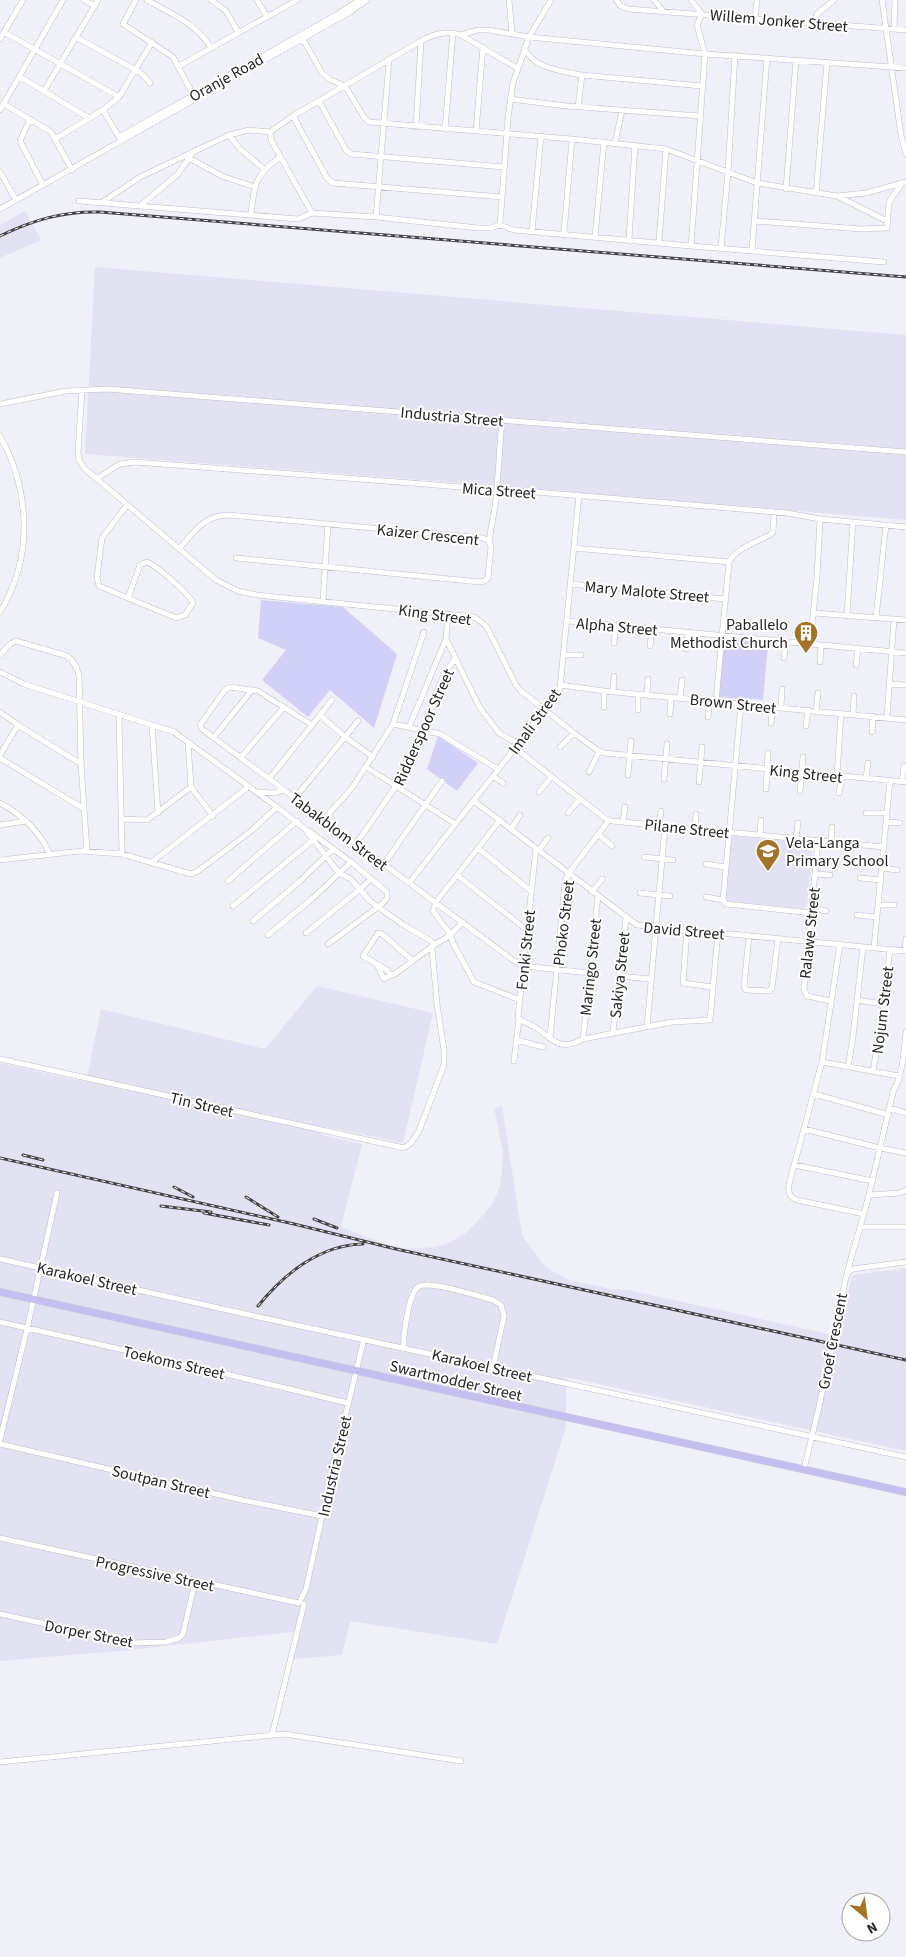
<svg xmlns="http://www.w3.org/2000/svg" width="906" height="1957" font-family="'Source Sans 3',sans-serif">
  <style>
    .built { fill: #e3e2f2 }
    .green { fill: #d1d1f8 }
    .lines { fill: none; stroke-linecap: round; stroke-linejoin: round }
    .minor-casing { stroke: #bdbdc5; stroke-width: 6 }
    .major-casing { stroke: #cfcfcf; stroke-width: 8 }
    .minor { stroke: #fff; stroke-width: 5 }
    .major { stroke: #c3bff1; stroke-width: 7 }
    .rail-casing { stroke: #434347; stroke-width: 3 }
    .rail { stroke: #fff; stroke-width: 1; stroke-dasharray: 4; stroke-linecap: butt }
    .labels { text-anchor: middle; stroke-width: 4; stroke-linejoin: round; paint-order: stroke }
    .street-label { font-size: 16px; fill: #242427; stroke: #fff }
    .poi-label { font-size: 16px; fill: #242427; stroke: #fff; text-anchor: end }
  </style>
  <rect width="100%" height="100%" fill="#f0f0f9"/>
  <!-- built -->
  <path class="built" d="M25,211L41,240L0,258V225Z
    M95,267L906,335V520L500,486L85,454Z
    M734,836L810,843L813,846L807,906L803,909L727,901L724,898L729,838Z
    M317,986L433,1013L403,1143L321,1126V1135L362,1144L341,1227L383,1243L408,1249L436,1247L447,1244L466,1233L485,1213L494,1201L500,1186L502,1171L503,1151L494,1108L502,1106L522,1235L541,1262L549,1269L569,1280L611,1289L628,1290L838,1336L852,1275L906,1268V1451L566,1377V1427L497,1644L350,1621L342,1655L294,1659L300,1631L130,1650L0,1661V1063L86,1082L101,1009L265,1049Z"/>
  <!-- green -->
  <path class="green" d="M261,600L343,607L397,654L374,728L330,690L308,717L262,680L286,650L258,638Z
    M723,639L768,643L763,700L718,697Z
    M438,736L478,763L457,791L427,769Z"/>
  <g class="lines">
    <defs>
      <path id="minor" d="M84,0L95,6
        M136,0L123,24L173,57L194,96
        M147,0C170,13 197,24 211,48
        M211,0L226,11L238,32
        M257,0L267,17
        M509,0L512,34
        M616,0L621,6L628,9L906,30
        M654,0L664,12
        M691,0L702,14L697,25L705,54L691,246L884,262
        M882,0L901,135L906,154
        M755,18L757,0
        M814,23L817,14L834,0
        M894,29L895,0
        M4,32L119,97
        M461,35L478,30H489L529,37L705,54L906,68
        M76,37L141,73L150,83
        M0,39L23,0
        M303,39L322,73L331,80L345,86L364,117L369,122L572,139L666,149L757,183L837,196L866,193L906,182
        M524,48C534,69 562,71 582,75
        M179,66L297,0
        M20,77L89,118
        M44,91L98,0
        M510,99L567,106L700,116
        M319,101L346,150L351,154L504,167
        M4,104L51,132L72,170
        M578,107L582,75L702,86
        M0,110L63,0
        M103,110L119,137L338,14L359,0
        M293,116L327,178L333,183L502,197
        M30,119L20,141L43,185
        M416,127L421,41
        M445,129L453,33
        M476,131L483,47
        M270,132L271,140L312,213L376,217L478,228H490L500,225L514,230L691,246
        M270,132L293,116L421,41C434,34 446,30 461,35L517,68
        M229,135L240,149L264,169
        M55,139L103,110L119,97L152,42
        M615,143L622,111
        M189,158L222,176L255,187
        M0,172L16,200
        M786,189L796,60
        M816,193L827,62
        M837,196L887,221
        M79,201L298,219L312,213
        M101,203L140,177L229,135L249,130L270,132
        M140,206L178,174L193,152
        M0,209L350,12L367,0
        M251,214C254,186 255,173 281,157
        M376,217L389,61
        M755,221L861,229L887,228L889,202L901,185
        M500,225L508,118L513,83L529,37L551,0
        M532,231L541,136
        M564,233L572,139
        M595,236L604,142
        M629,239L635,145
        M659,242L666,149
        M721,248L728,172L735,55
        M752,250L767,58
        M82,390L78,452L79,460L84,468L216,580L238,591L257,595L474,617L484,624L488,629L516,685L521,691L574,733L597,750L604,753L906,782
        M0,404L66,391L107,389L906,452
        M0,436C30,490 34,557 0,612
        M96,479L120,464L135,462L424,484L472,488L500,493L523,491L633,500L787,513L820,519L906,527
        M127,505L102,538L97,577L99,586L176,618L185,615L193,603C189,594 157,566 147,562L140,565L128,598
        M489,541L496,500L502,420
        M574,548L729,562
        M179,549C194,531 205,515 229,515L483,538L489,541L491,546L488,578L485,581L480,582L236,558
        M570,584L725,599
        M323,601L328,524
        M814,613L906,620
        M847,615L853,522
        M876,618L886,525
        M568,621L906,653
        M446,639L480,708L499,733L518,744
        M614,643L616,626
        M810,644L817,577L820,519
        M650,646L652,629
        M686,649L688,632
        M0,655L10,644L16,641L67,656C74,661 76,666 79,675L81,764L87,851
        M564,655H581
        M784,658L786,642
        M820,662L821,645
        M856,665L858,649
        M0,672L24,684L174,732L277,807L251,831L198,871L191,874L122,854L81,851L0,860
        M889,684L906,685
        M561,685L604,691L906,720
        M604,691V707
        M613,692L614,676
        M638,694V710
        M647,695L648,679
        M680,698L682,680
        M716,701L729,562C738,546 757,543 771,534L773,532L774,512
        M781,707L782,689
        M816,711L818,693
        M0,712L18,725L81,764
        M670,714L671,697
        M853,714L854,696
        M119,715L122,854
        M320,715L345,737L373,757
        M708,717L710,700
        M887,717L894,619
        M771,723L773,707
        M393,724L440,734L498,769
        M152,725L158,813
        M312,725L258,691L230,687L225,690L200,725L202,729L513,960L524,966L589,973
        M806,726L808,710
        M409,727L446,639L448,614
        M872,732L873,716
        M214,737L252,690
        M188,742L191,787L213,816
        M560,747L574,733
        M515,748L606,819L612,821L884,847
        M0,755L18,725
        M241,757L284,707
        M0,758L84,809
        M366,767L454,823
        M589,772L599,752
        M628,775L631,741
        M493,776L503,783
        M837,776L841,713
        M866,778L868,763
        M269,779L332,700
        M664,779L667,744
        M699,782L702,747
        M902,782L904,766
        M766,789L768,753
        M800,791L803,757
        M257,792L273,793L284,790
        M539,792L551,777
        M839,793L842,776
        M295,798L358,721
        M474,801L637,925L906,951
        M0,803C22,815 40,831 50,855
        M277,807L304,828L339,873L351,879L370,901L402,924L431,941L434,945L395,974L391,975L387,970L363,956L378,933L382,934L413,961
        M568,813L580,799
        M866,813H887
        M121,819L147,820L191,787
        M323,820L352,788L393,724L424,632
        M500,820L436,902L433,911L450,934L453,943L474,982L520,1000
        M623,822L625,807
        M886,822L900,823
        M0,825L26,821
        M659,825L661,811
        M511,829L520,815
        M695,829L696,814
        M309,831L351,862L387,892V898L382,904L328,944
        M598,834L612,846
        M760,835L761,820
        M796,838L798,823
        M818,841L804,989L807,996L831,1001
        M831,843L832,827
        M356,844L405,773L444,674L455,659
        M536,848L518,1017C522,1023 529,1023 535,1027C554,1040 559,1052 583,1039L672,1022L710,1020L718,933
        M479,849L531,891
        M539,850L548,838
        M644,857L673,860
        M152,862L248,787
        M384,864L442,781
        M706,864L725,867
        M882,868L897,870
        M815,874L830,875
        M458,876L527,930
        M860,878L881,880
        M228,881L297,821
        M409,883L515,748L560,688L579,495L581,496
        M592,892L602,879
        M640,893L670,896
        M706,897L723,900
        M723,900L741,704
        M723,900L726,904L811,913
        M878,905H894
        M233,906L313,840
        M812,908L826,911
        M857,915L877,917
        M253,921L300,881L333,849
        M687,930L683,983L712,987
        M306,933L359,890L371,879
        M268,935L313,898L351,862
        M749,936L744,986L746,990L769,991L772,988L778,939
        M840,944L822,1062L899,1076
        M874,947L890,781
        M905,951L906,939
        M377,965L384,979L391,975
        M620,976L650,979
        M857,1000L883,1004
        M647,1027L665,826
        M613,1032L626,918
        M550,1038L565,882L568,874L609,820
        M583,1039L598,896
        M516,1040L543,1047
        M0,1059L404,1148L411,1143L419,1131L444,1065V1050L437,1004L432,948L435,944L448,937L463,922
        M514,1061L519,1019
        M822,1062L789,1184C788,1192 789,1197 797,1200L864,1214
        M848,1067L853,1037L863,947
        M873,1071L880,1031L890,949
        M814,1094L889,1115
        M890,1108L906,1113
        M804,1129L880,1148L906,1153
        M794,1165L873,1181
        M869,1195L900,1193L906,1190
        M861,1227H906
        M0,1259L268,1319L906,1457
        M847,1273L868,1199L893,1092L899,1079L903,1060L906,1032
        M0,1322L146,1355L348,1403
        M403,1347C404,1335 408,1295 418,1287C428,1279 480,1297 493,1300L501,1305L504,1316L493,1368
        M0,1440L27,1329L57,1193
        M0,1444L242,1500L322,1516
        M804,1469L819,1407L847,1273L853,1269L906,1262
        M0,1538L299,1603L306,1589L334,1462L364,1339
        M0,1614L132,1643L166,1642L179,1638L183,1634L195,1582
        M272,1735L304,1604
        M0,1762L284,1734L461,1761"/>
      <path id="major" d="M0,1292L906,1492"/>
    </defs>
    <!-- minor casing -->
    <use href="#minor" class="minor-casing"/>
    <!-- major casing -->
    <use href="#major" class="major-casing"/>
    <!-- minor -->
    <use href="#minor" class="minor"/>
    <!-- major -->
    <use href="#major" class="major"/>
    <defs>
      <path id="rail" d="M0,236C33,220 63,211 100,212L906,277
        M23,1155L43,1160
        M0,1158L294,1224L396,1249L906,1360
        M174,1187L193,1197
        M246,1197L278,1217
        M161,1206L211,1212
        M204,1213L269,1225
        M314,1219L337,1228
        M258,1306C284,1274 320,1245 363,1244"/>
    </defs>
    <!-- rail casing -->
    <use href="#rail" class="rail-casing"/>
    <!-- rail -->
    <use href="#rail" class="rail"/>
  </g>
  <!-- icons -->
  <defs>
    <symbol id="building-pin" viewBox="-11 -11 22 30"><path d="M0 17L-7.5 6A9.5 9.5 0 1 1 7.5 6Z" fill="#a27427" stroke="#fff"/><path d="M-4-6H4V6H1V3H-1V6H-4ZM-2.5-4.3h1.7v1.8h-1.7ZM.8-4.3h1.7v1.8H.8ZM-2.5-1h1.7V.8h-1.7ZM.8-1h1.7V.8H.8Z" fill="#fff"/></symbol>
    <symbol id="school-pin" viewBox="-11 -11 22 30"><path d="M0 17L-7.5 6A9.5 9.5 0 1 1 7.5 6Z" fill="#a27427" stroke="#fff"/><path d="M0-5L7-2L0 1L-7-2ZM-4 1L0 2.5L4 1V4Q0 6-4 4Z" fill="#fff"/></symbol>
  </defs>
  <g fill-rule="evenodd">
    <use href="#building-pin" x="792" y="619" width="28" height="38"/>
    <use href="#school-pin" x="754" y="837" width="28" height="38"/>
  </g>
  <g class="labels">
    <!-- street labels -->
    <g class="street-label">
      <text transform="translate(779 20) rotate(5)" y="6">Willem Jonker Street</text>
      <text transform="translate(226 77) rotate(-29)" y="6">Oranje Road</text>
      <text transform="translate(452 416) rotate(5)" y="6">Industria Street</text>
      <text transform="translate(499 490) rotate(4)" y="6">Mica Street</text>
      <text transform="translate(428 534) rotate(6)" y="6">Kaizer Crescent</text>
      <text transform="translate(647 591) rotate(5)" y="6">Mary Malote Street</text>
      <text transform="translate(435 614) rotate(8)" y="6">King Street</text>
      <text transform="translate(617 626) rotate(5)" y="6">Alpha Street</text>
      <text transform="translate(733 703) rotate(6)" y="6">Brown Street</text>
      <text transform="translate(534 721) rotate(-54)" y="6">Imali Street</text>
      <text transform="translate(423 727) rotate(-66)" y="6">Ridderspoor Street</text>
      <text transform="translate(806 773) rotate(6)" y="6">King Street</text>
      <text transform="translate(687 828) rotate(6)" y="6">Pilane Street</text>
      <text transform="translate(339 831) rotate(37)" y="6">Tabakblom Street</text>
      <text transform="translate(563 923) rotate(-83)" y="6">Phoko Street</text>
      <text transform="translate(684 930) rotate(5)" y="6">David Street</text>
      <text transform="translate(809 933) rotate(-84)" y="6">Ralawe Street</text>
      <text transform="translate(525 950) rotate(-84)" y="6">Fonki Street</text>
      <text transform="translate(590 967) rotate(-84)" y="6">Maringo Street</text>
      <text transform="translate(619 975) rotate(-84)" y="6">Sakiya Street</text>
      <text transform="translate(882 1010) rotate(-83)" y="6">Nojum Street</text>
      <text transform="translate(202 1104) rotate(13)" y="6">Tin Street</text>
      <text transform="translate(87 1278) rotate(13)" y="6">Karakoel Street</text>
      <text transform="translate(832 1341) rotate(-79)" y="6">Groef Crescent</text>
      <text transform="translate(174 1362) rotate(13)" y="6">Toekoms Street</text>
      <text transform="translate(482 1365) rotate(13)" y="6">Karakoel Street</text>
      <text transform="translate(456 1380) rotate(13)" y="6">Swartmodder Street</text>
      <text transform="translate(334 1466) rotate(-77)" y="6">Industria Street</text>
      <text transform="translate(161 1481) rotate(13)" y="6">Soutpan Street</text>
      <text transform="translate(155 1573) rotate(12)" y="6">Progressive Street</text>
      <text transform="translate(89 1633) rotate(11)" y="6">Dorper Street</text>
    </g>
    <!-- poi labels -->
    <g class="poi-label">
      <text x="788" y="630">Paballelo<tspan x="788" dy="18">Methodist Church</tspan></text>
      <text x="786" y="848" text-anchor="start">Vela-Langa<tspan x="786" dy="18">Primary School</tspan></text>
    </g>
  </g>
  <!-- north arrow -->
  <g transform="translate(866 1917) rotate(151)"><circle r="24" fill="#ffffff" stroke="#a7a7a9"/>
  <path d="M0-4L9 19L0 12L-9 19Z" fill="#a27427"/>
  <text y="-8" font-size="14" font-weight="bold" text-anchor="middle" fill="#242427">N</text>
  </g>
</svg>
